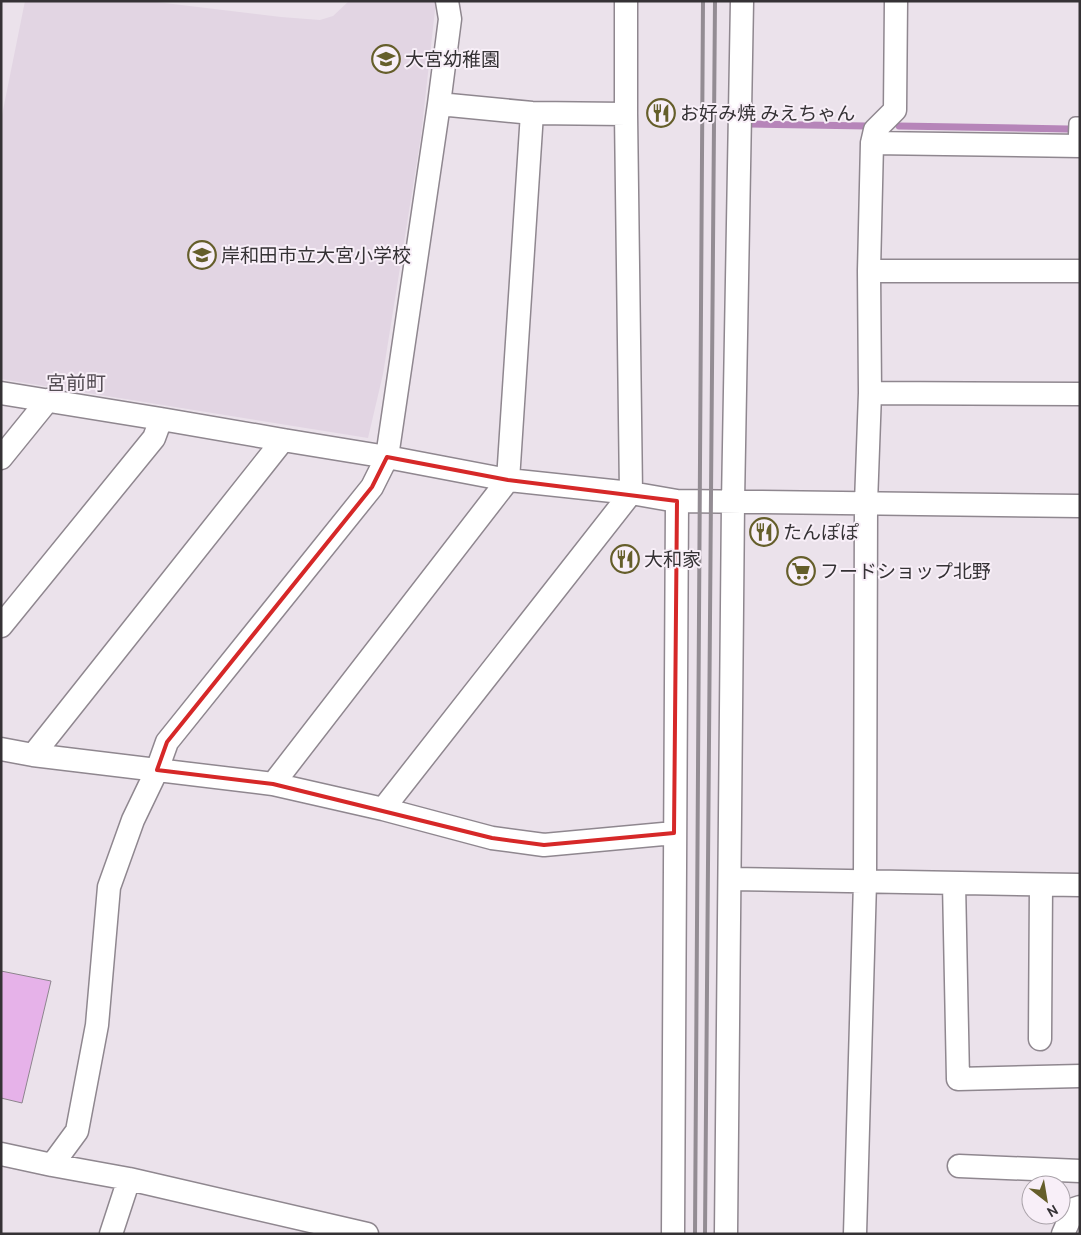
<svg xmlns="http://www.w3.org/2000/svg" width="1081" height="1235" font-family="Cabin,'Noto Sans JP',sans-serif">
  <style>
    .built { fill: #e2d5e3 }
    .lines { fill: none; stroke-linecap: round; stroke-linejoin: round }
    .stream { stroke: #b685b9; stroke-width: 7 }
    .building { fill: #e6b2e9; stroke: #8d858d }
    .service-casing { stroke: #8f878f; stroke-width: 14 }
    .minor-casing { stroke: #8f878f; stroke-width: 25 }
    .service { stroke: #fff; stroke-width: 11 }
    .minor { stroke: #fff; stroke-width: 22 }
    .rail { stroke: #938c93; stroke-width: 4 }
    .marked { fill: none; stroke: #d62828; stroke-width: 4; stroke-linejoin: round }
    .labels { text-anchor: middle; stroke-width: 4; stroke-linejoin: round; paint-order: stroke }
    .poi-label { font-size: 19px; fill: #353235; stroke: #f8eff8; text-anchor: start }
    .neighbourhood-label { font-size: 20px; fill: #554e55; stroke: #f8eff8 }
  </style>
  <rect width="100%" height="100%" fill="#ebe2eb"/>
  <!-- built -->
  <path class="built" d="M25,1H148L281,17L320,20L333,16L349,1H436L421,136L383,374L368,438L1,379V120Z"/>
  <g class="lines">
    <!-- stream -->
    <path class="stream" d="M750,124L866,126
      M899,126L1068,129"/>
  </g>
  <!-- building -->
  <path class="building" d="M1,971L51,981L22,1103L1,1098Z"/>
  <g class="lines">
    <defs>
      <path id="service" d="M1074,146L1075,123H1080"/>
      <path id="minor" d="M439,104L532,113L626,114
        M872,143L1080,146
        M869,271H1080
        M1,393L161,419L283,440L387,457L508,480L631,493L677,501L1080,506
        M870,393L1080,394
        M1,458L48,400
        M1,626L154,438L161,419
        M1,749L33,755L273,784L383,809L492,838L544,845L674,833
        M33,755L283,440
        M273,784L508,480L532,113
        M383,809L631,493L626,114V1
        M730,879L1080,885
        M954,883L958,1079L1080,1076
        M1040,1039L1041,885
        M1,1154L52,1165L129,1179L367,1234
        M52,1165L77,1131L97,1025L109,887L133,820L157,770L167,742L372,487L387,457L439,104L450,19L447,1
        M959,1166L1080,1171
        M111,1234L129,1179
        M673,1234L677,501
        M726,1234L733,502L742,1
        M855,1234L865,882L866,503L870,393L869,271L872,143L875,130L895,110L896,1
        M1063,1234L1074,1209L1080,1207"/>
    </defs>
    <!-- service casing -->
    <use href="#service" class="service-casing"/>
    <!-- minor casing -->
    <use href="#minor" class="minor-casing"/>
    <!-- service -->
    <use href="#service" class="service"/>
    <!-- minor -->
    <use href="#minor" class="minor"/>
    <!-- rail -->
    <path class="rail" d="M695,1234L703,1
      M705,1234L715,1"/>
  </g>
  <!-- marked area -->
  <path class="marked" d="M387,457L508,480L677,501L674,833L544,845L492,838L273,784L157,770L167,742L372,487Z"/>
  <!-- icons -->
  <defs>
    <symbol id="school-ring" viewBox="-11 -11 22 22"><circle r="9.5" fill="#f8eff8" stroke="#655e2a" stroke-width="1.5"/><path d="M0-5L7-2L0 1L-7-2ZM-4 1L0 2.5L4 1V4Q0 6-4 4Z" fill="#655e2a"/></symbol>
    <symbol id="restaurant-ring" viewBox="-11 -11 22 22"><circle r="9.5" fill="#f8eff8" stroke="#655e2a" stroke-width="1.5"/><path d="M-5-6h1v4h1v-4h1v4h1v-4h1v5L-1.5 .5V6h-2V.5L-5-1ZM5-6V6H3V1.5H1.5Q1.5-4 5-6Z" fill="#655e2a"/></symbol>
    <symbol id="supermarket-ring" viewBox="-11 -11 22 22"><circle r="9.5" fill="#f8eff8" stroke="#655e2a" stroke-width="1.5"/><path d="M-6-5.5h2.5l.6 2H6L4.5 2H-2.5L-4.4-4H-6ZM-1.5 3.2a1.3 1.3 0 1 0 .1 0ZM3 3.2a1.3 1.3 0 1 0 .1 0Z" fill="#655e2a"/></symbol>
  </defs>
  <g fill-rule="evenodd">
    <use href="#school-ring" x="370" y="43" width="32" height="32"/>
    <use href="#restaurant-ring" x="645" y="97" width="32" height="32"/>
    <use href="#school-ring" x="186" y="239" width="32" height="32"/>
    <use href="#restaurant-ring" x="748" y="516" width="32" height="32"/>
    <use href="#restaurant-ring" x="609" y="543" width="32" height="32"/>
    <use href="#supermarket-ring" x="785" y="555" width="32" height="32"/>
  </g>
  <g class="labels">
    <!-- poi labels -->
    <g class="poi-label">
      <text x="405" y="66">大宮幼稚園</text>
      <text x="680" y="120">お好み焼 みえちゃん</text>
      <text x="221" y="262">岸和田市立大宮小学校</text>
      <text x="783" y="539">たんぽぽ</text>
      <text x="644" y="566">大和家</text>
      <text x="820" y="578">フードショップ北野</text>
    </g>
    <!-- neighbourhood labels -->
    <g class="neighbourhood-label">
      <text x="76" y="390">宮前町</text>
    </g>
  </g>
  <!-- border -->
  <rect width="1081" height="1235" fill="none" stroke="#353235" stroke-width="5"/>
  <!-- north arrow -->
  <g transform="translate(1046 1200) rotate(149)"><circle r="24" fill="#f8eff8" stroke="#aaa3aa"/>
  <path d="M0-4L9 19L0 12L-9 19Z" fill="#655e2a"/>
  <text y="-8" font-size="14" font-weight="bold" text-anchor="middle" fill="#353235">N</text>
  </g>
</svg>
